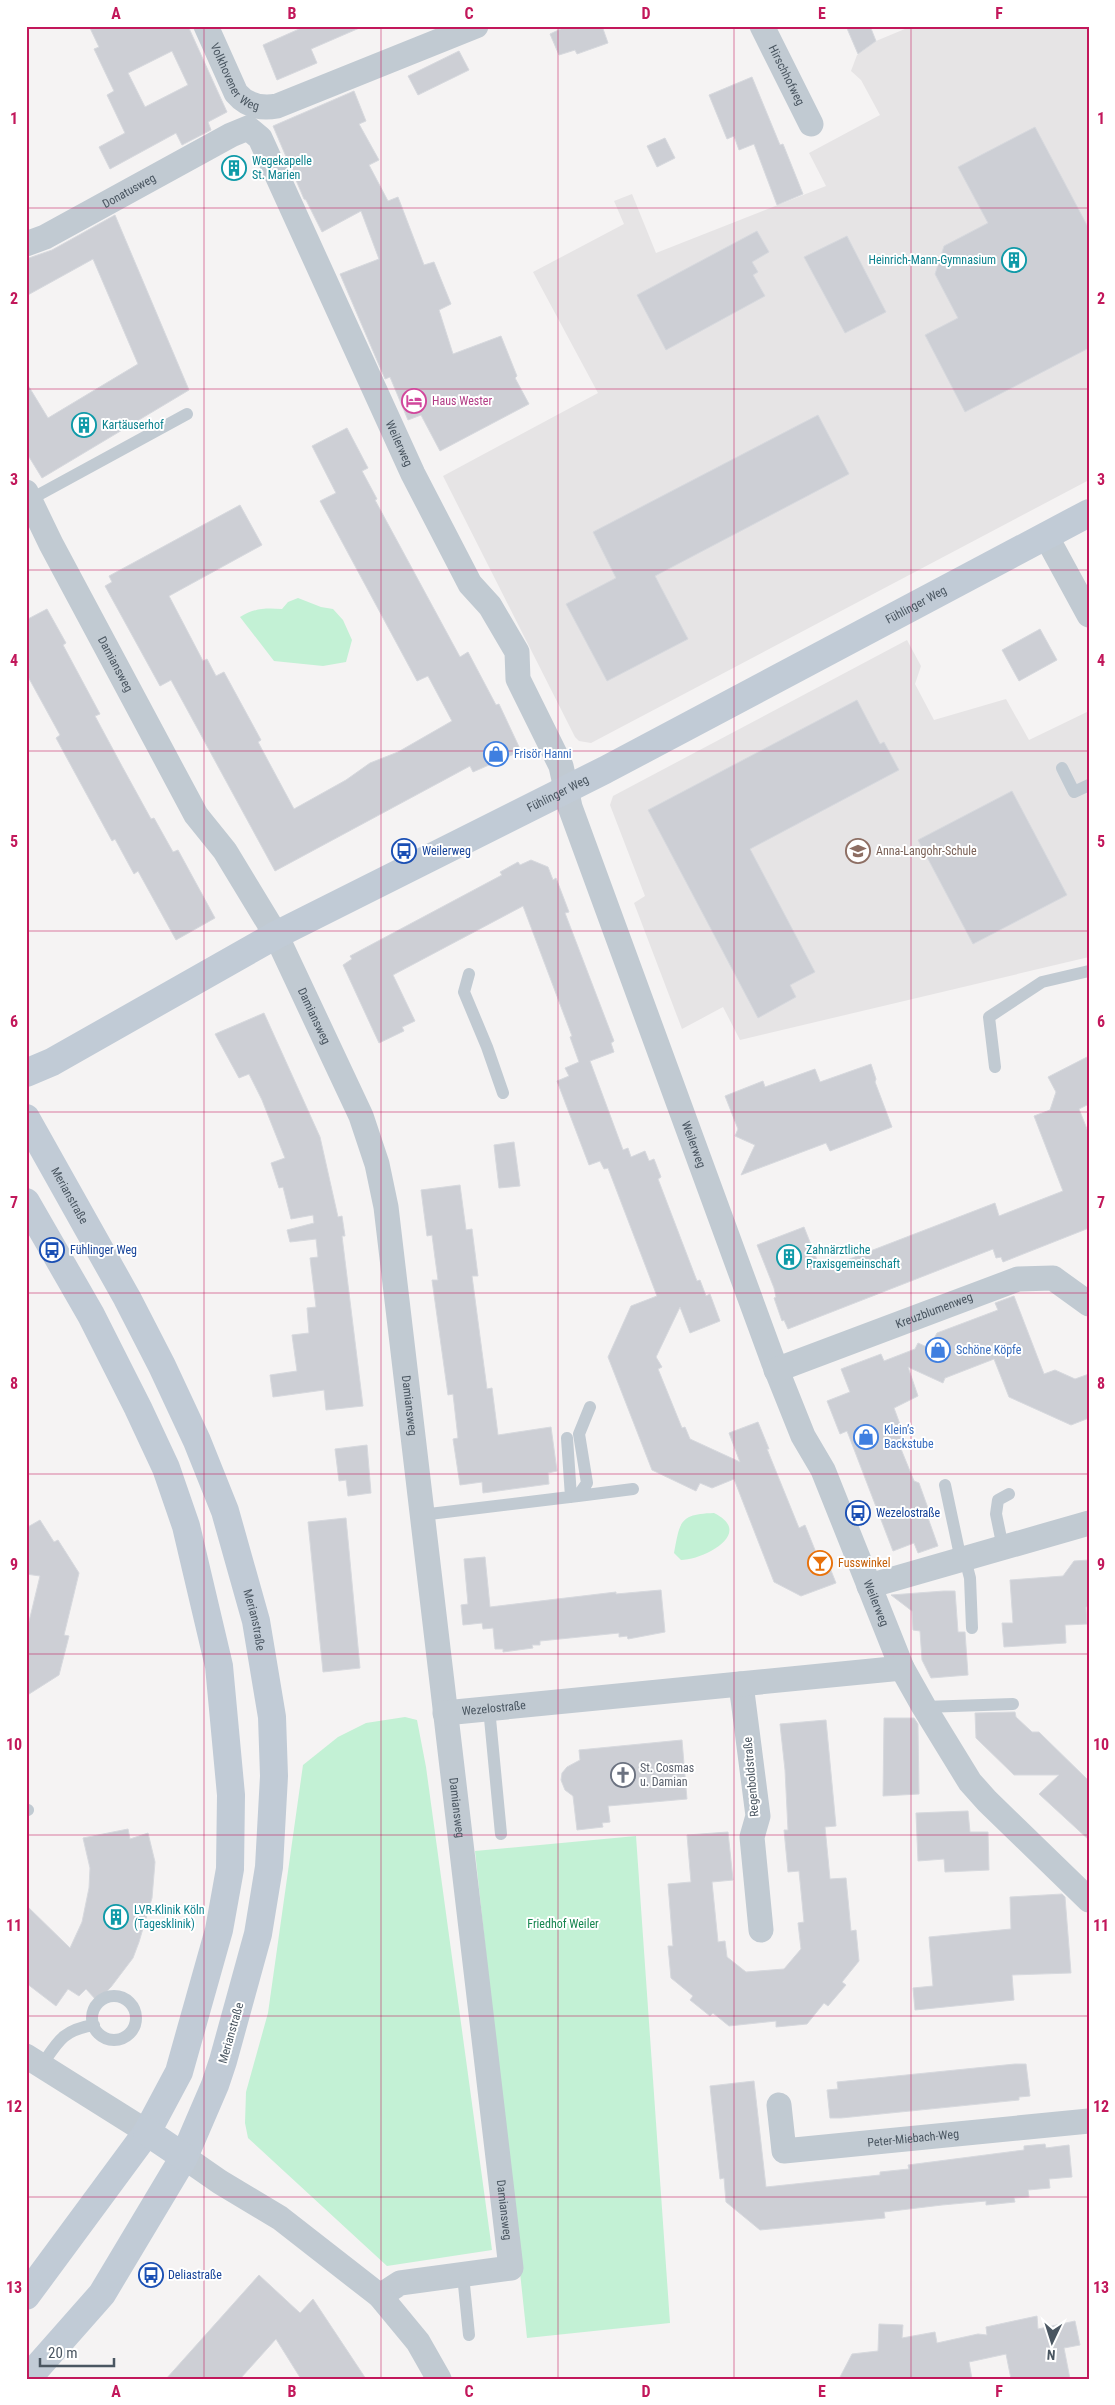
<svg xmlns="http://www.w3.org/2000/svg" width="1115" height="2405" font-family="'Roboto Condensed',sans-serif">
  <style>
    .education { fill: #e6e4e5 }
    .green { fill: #c3f1d5 }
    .building { fill: #cdcfd5; stroke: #d7d9de; fill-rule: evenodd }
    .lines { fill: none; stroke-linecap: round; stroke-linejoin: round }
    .lane { stroke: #c1cad2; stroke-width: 12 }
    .street { stroke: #c1cad2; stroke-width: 25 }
    .secondary { stroke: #c1cbd6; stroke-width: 28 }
    .grid { fill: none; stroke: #c2185b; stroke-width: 1; stroke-opacity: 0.55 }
    .labels { text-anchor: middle; stroke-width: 4; stroke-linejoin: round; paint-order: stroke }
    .street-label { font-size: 12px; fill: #4a5661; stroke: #fff }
    .culture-label { font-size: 12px; fill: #0d838f; stroke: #fff; text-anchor: start }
    .hotel-label { font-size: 12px; fill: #b23c85; stroke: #fff; text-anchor: start }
    .shop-label { font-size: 12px; fill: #366cbe; stroke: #fff; text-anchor: start }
    .transit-label { font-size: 12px; fill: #164399; stroke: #fff; text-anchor: start }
    .education-label { font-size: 12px; fill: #785e54; stroke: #fff; text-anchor: start }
    .food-label { font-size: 12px; fill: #c56008; stroke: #fff; text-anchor: start }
    .worship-label { font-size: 12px; fill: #5b616d; stroke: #fff; text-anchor: start }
    .park-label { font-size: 12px; fill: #17864f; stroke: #fff }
    .neatline { fill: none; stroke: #c2185b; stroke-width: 2 }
    .grid-label { font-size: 16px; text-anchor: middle; font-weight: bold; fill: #c2185b }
  </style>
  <rect width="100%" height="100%" fill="#f5f3f3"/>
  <!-- education -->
  <path class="education" d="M912,26H1089V480L591,743L579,741L575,737L443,476L598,393L533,272L624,224L614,201L632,194L656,253L826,186L809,153L880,115L861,80L851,71L857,55L876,41Z
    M907,640L921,666L915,684L934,720L1006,699L1029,740L1089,711V957L740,1040L723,1007L682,1029L634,903L645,896L610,805L613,796Z"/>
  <!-- green -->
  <path class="green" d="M298,598L321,607L333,609L343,620L352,640L346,662L323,666L274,661L240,617C255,608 265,608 282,609L288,602Z
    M714,1513C755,1533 704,1560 681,1560L674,1553C680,1522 679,1514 714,1513Z
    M405,1717L417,1720L426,1767L492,2250L387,2266L248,2138L245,2123L246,2092L268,2013L303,1765L338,1737L366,1723Z
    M636,1836L670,2323L527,2338L475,1851Z"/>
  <!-- building -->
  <path class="building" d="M89,26H188L227,112L208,122L211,130L182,145L176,133L110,169L99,147L125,133L107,95L114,91L94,49L99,47ZM172,51L188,85L145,107L128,73Z
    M306,26H364L311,49L317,63L277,80L263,45Z
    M567,26H602L608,43L577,54L575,50L559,55L550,34Z
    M846,26H870L876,41L858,54Z
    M459,51L469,70L418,95L408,76Z
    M752,77L780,145L783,144L803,194L777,205L754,144L739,150L734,136L727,139L709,95Z
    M354,91L366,121L359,124L379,160L369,165L388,201L398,197L424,265L434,262L451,304L439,310L453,354L501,336L517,376L515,378L529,404L440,451L421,415L408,420L390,377L385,379L340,274L379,259L361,211L322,232L306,200L304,199L273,126Z
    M1035,127L1089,229V348L965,412L925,335L958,318L935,274L944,246L988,223L958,167Z
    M665,138L675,158L657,167L647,146Z
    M115,215L189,390L42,478L26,452V382L48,418L138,364L93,259L26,296V259L52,250Z
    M757,231L769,252L752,262L758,272L753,275L765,296L666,350L637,295Z
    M847,236L886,312L845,333L804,257Z
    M818,415L849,474L655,576L688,639L607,681L566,604L616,578L593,532Z
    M347,428L368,468L362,471L377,499L375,500L460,657L468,652L496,705L499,704L521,751L473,772L470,766L275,871L171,680L160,686L105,586L112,582L109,576L240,505L262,545L169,596L203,661L207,659L216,676L224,672L261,740L258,742L294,809L346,780L370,763L398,752L452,721L428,676L417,681L320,501L336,493L312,446Z
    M47,609L66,643L63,645L100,714L95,716L123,768L151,819L154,818L173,852L178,850L215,918L176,940L138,871L134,874L115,839L112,841L56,738L60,735L26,673V620Z
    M1040,629L1057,660L1019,681L1002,650Z
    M857,700L880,744L884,742L899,770L750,849L815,972L790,985L796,997L758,1018L648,810Z
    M1012,791L1067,895L973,944L918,840Z
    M531,860L548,867L553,880L556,878L569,912L565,913L614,1041L611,1043L614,1052L590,1061L623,1150L628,1148L631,1157L645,1151L649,1161L654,1159L661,1177L658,1179L697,1281L700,1280L706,1296L710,1294L720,1321L690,1333L680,1307L656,1357L662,1367L658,1369L682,1428L685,1427L690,1439L740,1462L729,1433L758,1422L769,1449H767L799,1528L805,1525L817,1555L824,1553L836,1583L801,1596L774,1582L734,1479L712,1488L700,1483L696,1491L652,1470L608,1357L631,1306L657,1296L608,1168L604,1169L600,1161L589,1165L557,1081L569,1076L565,1068L579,1062L570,1037L572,1036L523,906L393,975L415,1021L402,1027L404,1031L379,1043L343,965L352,959L350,956L502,875L500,872L518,862L520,865Z
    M264,1013L320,1137L338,1217L342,1216L345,1236H342L363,1406L326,1410L324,1390L273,1397L270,1375L297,1371L292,1335L309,1333L307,1308L316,1307L310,1258L318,1257L316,1239L290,1242L287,1230L314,1223L313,1215L291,1219L283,1187L279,1188L271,1163L285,1158L262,1100L249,1074L239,1078L215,1034Z
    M1089,1056V1104L1079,1109L1089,1134V1228L1003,1262L1001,1257L996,1258L993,1249L788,1329L784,1320L782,1321L774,1298L776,1297L774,1288L757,1245L804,1227L821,1270L995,1203L999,1216L1063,1191L1034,1116L1050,1110L1056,1092L1048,1077Z
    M871,1064L876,1079L875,1082L892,1127L830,1151L826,1143L741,1175L755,1145L735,1136L738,1129L725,1096L763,1081L765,1087L815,1069L820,1082Z
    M514,1142L520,1186L499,1188L494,1145Z
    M460,1185L466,1230L472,1229L478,1276H472L479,1329L487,1389L492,1388L498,1435L551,1427L557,1471L548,1473L549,1484L483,1493L482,1482L460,1485L453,1439L458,1438L453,1394L448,1395L432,1280H438L435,1258L432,1235L427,1236L421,1190Z
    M1014,1296L1044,1374L1055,1370L1075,1379L1089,1374V1418L1071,1425L1009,1397L994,1359L945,1378L943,1383L908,1367L918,1396L894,1408L908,1446L901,1449L914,1481L919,1483L929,1511L927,1515L938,1546L918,1553L914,1543L893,1551L847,1431L840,1434L827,1401L850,1392L841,1369L881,1354L884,1361L915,1349L918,1343L929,1348L937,1333L998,1310L995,1303Z
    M367,1445L371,1493L348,1496L346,1480L339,1481L335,1449Z
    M346,1518L360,1668L323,1672L308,1522Z
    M40,1520L54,1542L58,1540L79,1573L64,1635L69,1636L59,1675L26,1696V1634L40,1576L26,1574V1528Z
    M485,1557L490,1607L616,1592V1594L661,1590L665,1632L628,1639L627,1636L619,1637V1633L540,1641V1645H532L533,1648L503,1652V1649H495L493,1628L483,1629L482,1623L463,1625L461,1605L468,1604L464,1559Z
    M1089,1560V1607H1086L1087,1624L1065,1625L1066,1643L1004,1647L1002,1623H1013L1010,1580L1063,1576L1074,1561Z
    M944,1591H955L958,1632H965L968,1675L931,1678L922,1660L920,1631L913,1630L912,1611L891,1595Z
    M1015,1712L1016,1717L1032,1732H1039L1089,1781V1840L1039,1794L1059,1775H1014L976,1738L975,1713Z
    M884,1718H914L918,1724L919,1794L883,1796Z
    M826,1720L836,1826L825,1827L830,1879L846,1878L851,1931L856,1930L859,1961L842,1982L846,1985L828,2006L824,2003L807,2024L776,2027V2021L729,2026L713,2013L710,2016L690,2000L693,1996L671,1978L668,1946H673L668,1884L691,1882L687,1835L728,1832L733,1880L712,1882L718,1942L725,1941L727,1957L746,1972L784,1969L801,1949L798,1923L804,1922L799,1871L788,1872L784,1830H788L785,1770L780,1724Z
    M682,1740L687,1799L608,1806L610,1822L602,1823L603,1827L577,1830L573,1796L565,1790L561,1780L562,1773L567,1767L580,1760L579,1750Z
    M968,1811L970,1832H988L989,1870L945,1872L944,1859L918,1861L916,1813Z
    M128,1829L130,1839L148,1833L155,1862L152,1898L139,1942L133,1958L111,1987L97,2001L86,1989L79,1996L68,1989L56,2006L26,1983V1905L70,1948L82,1922L89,1888L90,1868L83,1838Z
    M1062,1894L1065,1897L1071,1973L1012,1975L1014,2000L915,2010L913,1988L933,1986L929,1937L1011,1929L1010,1897Z
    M1015,2064H1026L1030,2096L1019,2097V2100L841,2118H830L827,2090L838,2089L837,2082Z
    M754,2081L766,2187L880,2175V2172L909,2169L908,2165L1024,2150V2146L1045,2144L1046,2148L1069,2145L1072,2177L1049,2179L1050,2188L1028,2190L1029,2197L1014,2198L1015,2202L986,2205V2201L942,2205L884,2212L885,2218L760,2230L726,2202L724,2178L720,2179L710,2086Z
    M259,2275L300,2313L313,2299L366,2379H301L276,2339L240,2379H166Z
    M1037,2316L1038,2329L1075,2321L1080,2345L1064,2348L1070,2379H1011L1006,2354L969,2362L972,2379H839L852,2354L878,2351L879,2324L903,2325L902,2338L935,2332L937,2343L978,2334L987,2335L986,2327Z"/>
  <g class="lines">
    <!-- lane -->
    <path class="lane" d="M31,499L187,414
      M1062,768L1074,792L1089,785
      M469,974L464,992L487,1047L503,1093
      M995,1067L989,1017L1042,982L1089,971
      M567,1438L571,1497
      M945,1485L961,1560
      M578,1496L633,1489
      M421,1515L578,1496L587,1483L579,1434L590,1407
      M1003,1548L996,1514L998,1500L1009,1494
      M965,1559L970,1578L972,1628
      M924,1707L1013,1704
      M489,1708L501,1834
      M26,1811L28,1810
      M92 2018a22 22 0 1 1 44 0a22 22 0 1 1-44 0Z
      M42,2065C58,2041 63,2030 94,2025
      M463,2275L469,2335"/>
    <!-- street -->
    <g class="street">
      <path id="s1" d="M206,26L236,93C247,106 261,109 277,106L476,26"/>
      <path id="s2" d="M762,26L811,124"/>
      <path id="s3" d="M26,244L45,237L231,135L248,128L260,138L413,474L470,584L490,606L517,652L518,679L561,766L570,807L773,1361L803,1436L823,1470L902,1668L924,1707L970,1782L987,1801L1089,1900"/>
      <path id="s4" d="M26,492L51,544L196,815L225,851L276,935L361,1116L377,1164L386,1207L511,2268L400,2283L380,2296"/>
      <path d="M1046,536L1089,615"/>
      <path id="s5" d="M776,1370L1018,1279L1053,1278L1089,1304"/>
      <path d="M869,1586L1089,1523"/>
      <path d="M741,1684L758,1816L752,1837L761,1930"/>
      <path id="s6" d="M445,1713L902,1668"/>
      <path d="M26,2056L147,2132"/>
      <path id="s7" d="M779,2105L784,2151L1089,2121"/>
      <path d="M184,2157L220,2182L280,2218L380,2296L418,2342L439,2379"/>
    </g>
    <!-- secondary -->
    <g class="secondary">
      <path id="s8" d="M26,1073L52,1062L276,935L605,770L1089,513"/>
      <path id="s9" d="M26,1118L127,1298L162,1366L197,1441L225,1511L256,1621L272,1717L274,1776L269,1867L258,1934L223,2061L215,2085L184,2157L102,2294L27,2379"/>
      <path d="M26,1202L91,1315L138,1408L166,1468L186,1526L219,1666L231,1795L230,1869L219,1930L179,2072L147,2132L26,2296"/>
      <path d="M147,2132L184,2157"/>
    </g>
  </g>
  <!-- grid -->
  <path class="grid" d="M204,26V2379M381,26V2379M558,26V2379M734,26V2379M911,26V2379M26,208H1089M26,389H1089M26,570H1089M26,751H1089M26,931H1089M26,1112H1089M26,1293H1089M26,1474H1089M26,1654H1089M26,1835H1089M26,2016H1089M26,2197H1089"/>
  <!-- icons -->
  <defs>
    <symbol id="building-ring" viewBox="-11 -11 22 22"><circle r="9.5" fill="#fff" stroke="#0f9aa8" stroke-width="1.5"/><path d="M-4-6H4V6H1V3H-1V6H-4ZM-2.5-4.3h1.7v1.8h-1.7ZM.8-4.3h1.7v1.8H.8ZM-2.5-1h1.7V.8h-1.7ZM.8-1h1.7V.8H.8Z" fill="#0f9aa8"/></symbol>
    <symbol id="hotel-ring" viewBox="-11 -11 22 22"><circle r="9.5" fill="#fff" stroke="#d1479c" stroke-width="1.5"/><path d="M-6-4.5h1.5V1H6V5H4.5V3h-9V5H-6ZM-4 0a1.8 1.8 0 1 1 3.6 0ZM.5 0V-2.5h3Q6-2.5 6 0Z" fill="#d1479c"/></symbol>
    <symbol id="shop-ring" viewBox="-11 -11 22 22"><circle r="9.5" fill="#fff" stroke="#3f7fe0" stroke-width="1.5"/><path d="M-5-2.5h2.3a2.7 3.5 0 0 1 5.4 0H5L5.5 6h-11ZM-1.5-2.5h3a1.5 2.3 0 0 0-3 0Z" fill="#3f7fe0"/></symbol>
    <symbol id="bus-ring" viewBox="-11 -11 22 22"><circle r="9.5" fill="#fff" stroke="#1a4fb4" stroke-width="1.5"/><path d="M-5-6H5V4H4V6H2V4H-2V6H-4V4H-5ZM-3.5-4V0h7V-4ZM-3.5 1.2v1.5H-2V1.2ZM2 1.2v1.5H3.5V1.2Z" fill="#1a4fb4"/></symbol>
    <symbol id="school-ring" viewBox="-11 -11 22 22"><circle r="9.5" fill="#fff" stroke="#8d6e63" stroke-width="1.5"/><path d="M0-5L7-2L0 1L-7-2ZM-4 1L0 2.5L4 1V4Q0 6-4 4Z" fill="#8d6e63"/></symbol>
    <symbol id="bar-ring" viewBox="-11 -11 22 22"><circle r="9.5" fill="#fff" stroke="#e8710a" stroke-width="1.5"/><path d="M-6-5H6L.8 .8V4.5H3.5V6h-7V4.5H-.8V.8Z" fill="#e8710a"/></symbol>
    <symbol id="church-ring" viewBox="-11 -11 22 22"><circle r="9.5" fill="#fff" stroke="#6b7280" stroke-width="1.5"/><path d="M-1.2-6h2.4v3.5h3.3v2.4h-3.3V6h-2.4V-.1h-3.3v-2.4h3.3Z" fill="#6b7280"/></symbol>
  </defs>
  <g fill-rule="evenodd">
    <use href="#building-ring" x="220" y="154" width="28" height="28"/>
    <use href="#building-ring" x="1000" y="246" width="28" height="28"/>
    <use href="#hotel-ring" x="400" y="387" width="28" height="28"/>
    <use href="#building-ring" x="70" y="411" width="28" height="28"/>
    <use href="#shop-ring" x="482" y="740" width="28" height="28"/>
    <use href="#bus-ring" x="390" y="837" width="28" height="28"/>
    <use href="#school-ring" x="844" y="837" width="28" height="28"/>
    <use href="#bus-ring" x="38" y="1236" width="28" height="28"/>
    <use href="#building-ring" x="775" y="1243" width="28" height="28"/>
    <use href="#shop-ring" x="924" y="1336" width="28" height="28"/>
    <use href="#shop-ring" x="852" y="1423" width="28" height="28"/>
    <use href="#bus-ring" x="844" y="1499" width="28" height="28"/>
    <use href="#bar-ring" x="806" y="1549" width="28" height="28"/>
    <use href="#church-ring" x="609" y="1761" width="28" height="28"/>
    <use href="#building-ring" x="102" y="1903" width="28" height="28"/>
    <use href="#bus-ring" x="137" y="2261" width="28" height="28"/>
  </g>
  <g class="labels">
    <!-- street labels -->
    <g class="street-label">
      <text dy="4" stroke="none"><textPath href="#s1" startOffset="60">Volkhovener Weg</textPath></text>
      <text dy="4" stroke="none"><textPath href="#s2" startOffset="55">Hirschhofweg</textPath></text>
      <text dy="4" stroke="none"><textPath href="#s3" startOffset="116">Donatusweg</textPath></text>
      <text dy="4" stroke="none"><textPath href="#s3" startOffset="602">Weilerweg</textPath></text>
      <text dy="4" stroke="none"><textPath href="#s8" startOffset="1006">Fühlinger Weg</textPath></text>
      <text dy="4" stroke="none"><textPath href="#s4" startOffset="194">Damiansweg</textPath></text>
      <text dy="4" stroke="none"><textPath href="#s8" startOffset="601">Fühlinger Weg</textPath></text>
      <text dy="4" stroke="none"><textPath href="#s4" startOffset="599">Damiansweg</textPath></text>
      <text dy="4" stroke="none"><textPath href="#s3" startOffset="1368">Weilerweg</textPath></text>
      <text dy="4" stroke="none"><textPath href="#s9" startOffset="89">Merianstraße</textPath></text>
      <text dy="4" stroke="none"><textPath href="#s5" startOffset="169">Kreuzblumenweg</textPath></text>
      <text dy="4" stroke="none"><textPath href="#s4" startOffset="1004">Damiansweg</textPath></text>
      <text dy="4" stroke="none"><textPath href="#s3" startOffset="1862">Weilerweg</textPath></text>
      <text dy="4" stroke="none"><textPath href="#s9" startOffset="554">Merianstraße</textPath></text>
      <text dy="4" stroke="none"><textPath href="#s6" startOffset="49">Wezelostraße</textPath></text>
      <text transform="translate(751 1777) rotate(-95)" y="4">Regenboldstraße</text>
      <text dy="4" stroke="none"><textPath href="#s4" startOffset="1409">Damiansweg</textPath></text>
      <text transform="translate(231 2033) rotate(-74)" y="4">Merianstraße</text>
      <text dy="4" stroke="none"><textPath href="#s7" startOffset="176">Peter-Miebach-Weg</textPath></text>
      <text dy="4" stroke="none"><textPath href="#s4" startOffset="1814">Damiansweg</textPath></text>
    </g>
    <!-- culture labels -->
    <g class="culture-label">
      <text x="252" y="165">Wegekapelle<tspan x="252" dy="14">St. Marien</tspan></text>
      <text x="996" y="264" text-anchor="end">Heinrich-Mann-Gymnasium</text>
      <text x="102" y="429">Kartäuserhof</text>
      <text x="806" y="1254">Zahnärztliche<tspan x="806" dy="14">Praxisgemeinschaft</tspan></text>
      <text x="134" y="1914">LVR-Klinik Köln<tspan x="134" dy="14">(Tagesklinik)</tspan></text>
    </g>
    <!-- hotel labels -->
    <g class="hotel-label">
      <text x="432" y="405">Haus Wester</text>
    </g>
    <!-- shop labels -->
    <g class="shop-label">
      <text x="514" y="758">Frisör Hanni</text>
      <text x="956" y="1354">Schöne Köpfe</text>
      <text x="884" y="1434">Klein’s<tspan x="884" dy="14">Backstube</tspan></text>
    </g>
    <!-- transit labels -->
    <g class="transit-label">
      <text x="422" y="855">Weilerweg</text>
      <text x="70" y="1254">Fühlinger Weg</text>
      <text x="876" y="1517">Wezelostraße</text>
      <text x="168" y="2279">Deliastraße</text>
    </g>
    <!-- education labels -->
    <g class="education-label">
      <text x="876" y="855">Anna-Langohr-Schule</text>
    </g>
    <!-- food labels -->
    <g class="food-label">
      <text x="838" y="1567">Fusswinkel</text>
    </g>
    <!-- worship labels -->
    <g class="worship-label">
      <text x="640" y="1772">St. Cosmas<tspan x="640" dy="14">u. Damian</tspan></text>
    </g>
    <!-- park labels -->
    <g class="park-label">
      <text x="563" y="1928">Friedhof Weiler</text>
    </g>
  </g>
  <!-- border -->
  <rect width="1115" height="2405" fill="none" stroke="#ffffff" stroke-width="55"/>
  <!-- north arrow -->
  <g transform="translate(1052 2342) rotate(184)" stroke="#ffffff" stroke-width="4" paint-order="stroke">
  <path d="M0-4L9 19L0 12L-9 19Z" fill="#4a5661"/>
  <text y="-8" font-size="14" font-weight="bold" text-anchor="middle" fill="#4a5661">N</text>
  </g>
  <!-- scale -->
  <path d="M40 2358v8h74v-8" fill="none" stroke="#4a5661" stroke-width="2.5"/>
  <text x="48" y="2358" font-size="15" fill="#4a5661" stroke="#ffffff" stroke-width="4" paint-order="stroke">20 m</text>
  <rect x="28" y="28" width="1060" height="2350" class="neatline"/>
  <g class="grid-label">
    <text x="116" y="19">A</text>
    <text x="292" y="19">B</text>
    <text x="469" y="19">C</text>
    <text x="646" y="19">D</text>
    <text x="822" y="19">E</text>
    <text x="999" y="19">F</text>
    <text x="14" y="124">1</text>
    <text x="1101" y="124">1</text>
    <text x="14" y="304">2</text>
    <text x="1101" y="304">2</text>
    <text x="14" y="485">3</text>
    <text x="1101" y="485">3</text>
    <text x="14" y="666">4</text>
    <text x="1101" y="666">4</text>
    <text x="14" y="847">5</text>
    <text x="1101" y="847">5</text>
    <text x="14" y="1027">6</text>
    <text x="1101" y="1027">6</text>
    <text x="14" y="1208">7</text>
    <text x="1101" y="1208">7</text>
    <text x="14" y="1389">8</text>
    <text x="1101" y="1389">8</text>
    <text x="14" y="1570">9</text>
    <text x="1101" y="1570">9</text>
    <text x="14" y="1750">10</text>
    <text x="1101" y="1750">10</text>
    <text x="14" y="1931">11</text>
    <text x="1101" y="1931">11</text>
    <text x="14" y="2112">12</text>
    <text x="1101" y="2112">12</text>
    <text x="14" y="2293">13</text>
    <text x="1101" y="2293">13</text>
    <text x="116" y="2397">A</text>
    <text x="292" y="2397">B</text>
    <text x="469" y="2397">C</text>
    <text x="646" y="2397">D</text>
    <text x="822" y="2397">E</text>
    <text x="999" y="2397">F</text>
  </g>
</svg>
